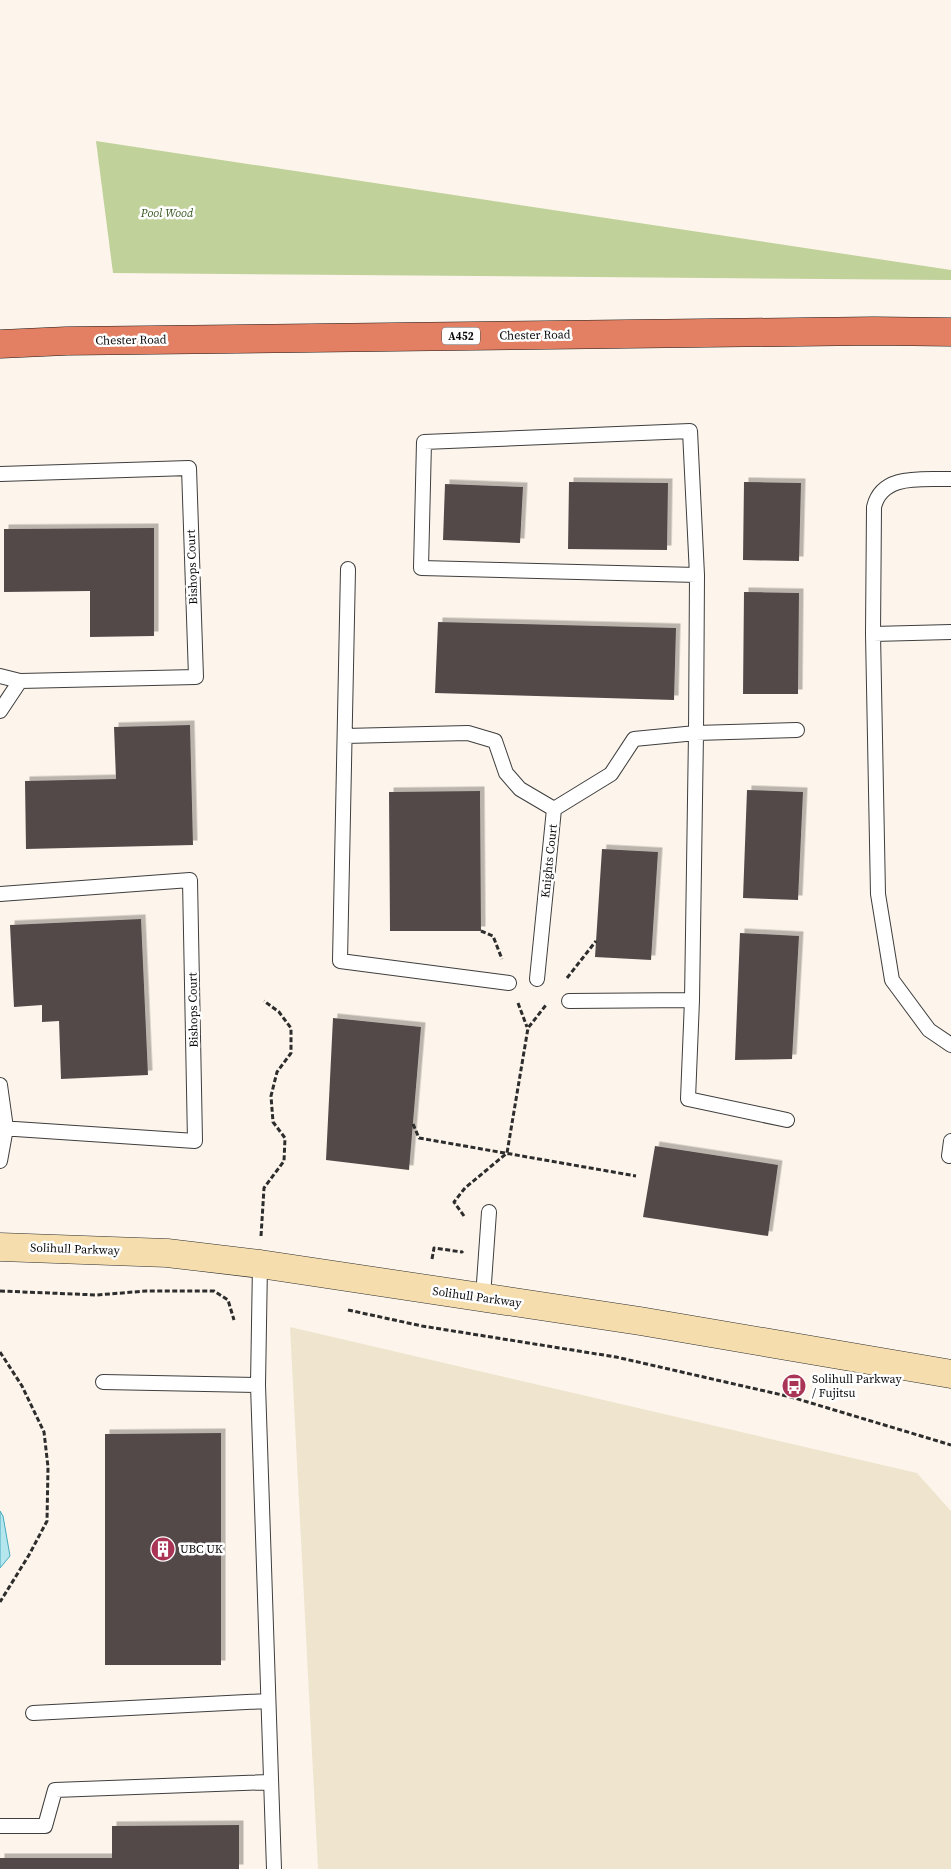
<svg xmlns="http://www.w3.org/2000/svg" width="951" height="1869" font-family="'Source Serif 4',serif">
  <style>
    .farmland { fill: #efe5ce }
    .forest { fill: #c0d19a }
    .water { fill: #b5e6ee; stroke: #45a9bd }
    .building { fill: #524a49; filter: url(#shadow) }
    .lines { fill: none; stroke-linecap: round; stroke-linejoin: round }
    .lane-casing { stroke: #3e3e3e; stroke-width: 16 }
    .secondary-casing { stroke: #2d2d2d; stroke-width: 29 }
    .highway-casing { stroke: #1c1c1c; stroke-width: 29 }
    .path { stroke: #2d2d2d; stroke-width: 3; stroke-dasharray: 5 2.5; stroke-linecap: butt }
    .lane { stroke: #fff; stroke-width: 14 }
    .secondary { stroke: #f5ddad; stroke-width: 28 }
    .highway { stroke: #e37f62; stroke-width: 28 }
    .labels { text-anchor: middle; stroke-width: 5; stroke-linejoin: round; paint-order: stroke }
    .shield { fill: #fff; stroke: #545454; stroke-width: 1 }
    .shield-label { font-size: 11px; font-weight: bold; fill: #0b0b0b }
    .park-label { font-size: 12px; font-style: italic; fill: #3b5a23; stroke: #fff }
    .street-label { font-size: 12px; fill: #0b0b0b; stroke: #fff }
    .poi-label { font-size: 12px; fill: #0b0b0b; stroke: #fff; text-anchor: start }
  </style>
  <defs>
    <filter id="shadow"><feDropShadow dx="4.5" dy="-4.5" stdDeviation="0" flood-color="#0004"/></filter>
  </defs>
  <rect width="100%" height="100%" fill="#fdf5eb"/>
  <!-- farmland -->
  <path class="farmland" d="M290,1327L917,1473L951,1511V1869H318Z"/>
  <!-- forest -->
  <path class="forest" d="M96,141L951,270V280L113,273Z"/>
  <!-- water -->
  <path class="water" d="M0,1511L3,1516L10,1556L0,1568Z"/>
  <!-- building -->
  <path class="building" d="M569,482L668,483L667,550L568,549Z
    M744,482L801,483L799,561L743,560Z
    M445,484L523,487L520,543L443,540Z
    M154,528V636L90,637V591L4,592V529Z
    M744,592L799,593L798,694H743Z
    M438,622L676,628L674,700L435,693Z
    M190,725L193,845L26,849L25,781L116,779L114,727Z
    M747,790L803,792L798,900L743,898Z
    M480,791L481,931H390L389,792Z
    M602,849L658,852L651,960L595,957Z
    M141,919L148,1075L61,1079L59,1021L42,1022V1005L14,1007L10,925Z
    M740,933L799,936L792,1059L735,1060Z
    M333,1018L421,1027L409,1170L326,1160Z
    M655,1146L778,1165L768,1236L643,1217Z
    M221,1433V1665H105V1434Z
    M239,1825V1869H0V1858H112V1826Z"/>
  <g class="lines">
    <defs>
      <path id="lane" d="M0,474L189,468L196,677L20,681
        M348,569L340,961L509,983
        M951,632L873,634L878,894L892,980L929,1030L951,1045
        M873,634L874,507C882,473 923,480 951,479
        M0,676L20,681L0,711
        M345,736L468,733L495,741L506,773L520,789L554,809L537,979
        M554,809L611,774L634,739L696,733L697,575L690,431L424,442L421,568L697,575
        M0,894L190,880L195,1141L0,1128
        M692,1000L688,1099L787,1120
        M569,1001L692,1000L696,733L797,730
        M0,1085L6,1128L0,1161
        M949,1156L951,1141
        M260,1264L258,1385L274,1869
        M483,1297L489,1212
        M103,1382L258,1385
        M33,1713L268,1701
        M0,1826H45L55,1790L271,1782"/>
      <path id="secondary" d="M0,1247L167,1253L260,1264L640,1321L951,1374"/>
      <path id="highway" d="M0,344L66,341L874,331L951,332"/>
    </defs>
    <!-- lane casing -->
    <use href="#lane" class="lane-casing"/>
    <!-- secondary casing -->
    <use href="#secondary" class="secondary-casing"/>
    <!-- highway casing -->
    <use href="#highway" class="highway-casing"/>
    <!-- path -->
    <path class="path" d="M481,931L493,936L502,959
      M567,978L596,941
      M518,1003L527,1027
      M413,1124L419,1138L636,1176
      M464,1216L454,1202L465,1188L507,1153L528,1028L546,1005
      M261,1236L264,1188L284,1161L285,1138L273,1122L271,1096L277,1072L291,1053V1028L279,1012L264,1001
      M432,1259L434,1248L462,1252L463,1251
      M0,1291L97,1295L146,1291H214L228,1300L234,1320
      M348,1310L422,1326L616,1357L791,1397L951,1445
      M0,1352L22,1386L44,1432L48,1467L47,1521L29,1555L0,1602"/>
    <!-- lane -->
    <use href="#lane" class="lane"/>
    <!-- secondary -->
    <use href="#secondary" class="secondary"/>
    <!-- highway -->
    <use href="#highway" class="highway"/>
  </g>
  <!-- icons -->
  <defs>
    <symbol id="bus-disc" viewBox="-11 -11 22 22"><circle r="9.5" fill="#aa3455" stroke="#fff"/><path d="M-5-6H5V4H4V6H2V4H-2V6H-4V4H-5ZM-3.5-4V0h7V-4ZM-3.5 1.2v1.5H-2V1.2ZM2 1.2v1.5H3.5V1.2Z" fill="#fff"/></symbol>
    <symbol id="building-disc" viewBox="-11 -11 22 22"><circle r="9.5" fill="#aa3455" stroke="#fff"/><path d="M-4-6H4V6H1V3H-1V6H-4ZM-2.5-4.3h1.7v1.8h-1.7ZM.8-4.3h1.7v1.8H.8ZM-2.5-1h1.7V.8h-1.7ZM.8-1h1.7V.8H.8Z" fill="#fff"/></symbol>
  </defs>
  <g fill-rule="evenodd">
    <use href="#bus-disc" x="780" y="1372" width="28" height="28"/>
    <use href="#building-disc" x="149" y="1535" width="28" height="28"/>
  </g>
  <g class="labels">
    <!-- shield labels -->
    <rect class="shield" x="442" y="327.5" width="38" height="17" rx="4"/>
    <g class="shield-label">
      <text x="461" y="340">A452</text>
    </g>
    <!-- park labels -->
    <g class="park-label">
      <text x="167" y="217">Pool Wood</text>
    </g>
    <!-- street labels -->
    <g class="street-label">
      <text transform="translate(535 335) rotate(-1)" y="4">Chester Road</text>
      <text transform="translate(131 340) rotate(-1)" y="4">Chester Road</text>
      <text transform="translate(192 567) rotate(-92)" y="4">Bishops Court</text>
      <text transform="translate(549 861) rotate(-84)" y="4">Knights Court</text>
      <text transform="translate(193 1010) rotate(-91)" y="4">Bishops Court</text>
      <text transform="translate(75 1249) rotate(2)" y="4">Solihull Parkway</text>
      <text transform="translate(477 1297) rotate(8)" y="4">Solihull Parkway</text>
    </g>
    <!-- poi labels -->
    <g class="poi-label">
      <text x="812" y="1383">Solihull Parkway<tspan x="812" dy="14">/ Fujitsu</tspan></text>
      <text x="180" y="1553">UBC UK</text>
    </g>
  </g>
</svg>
